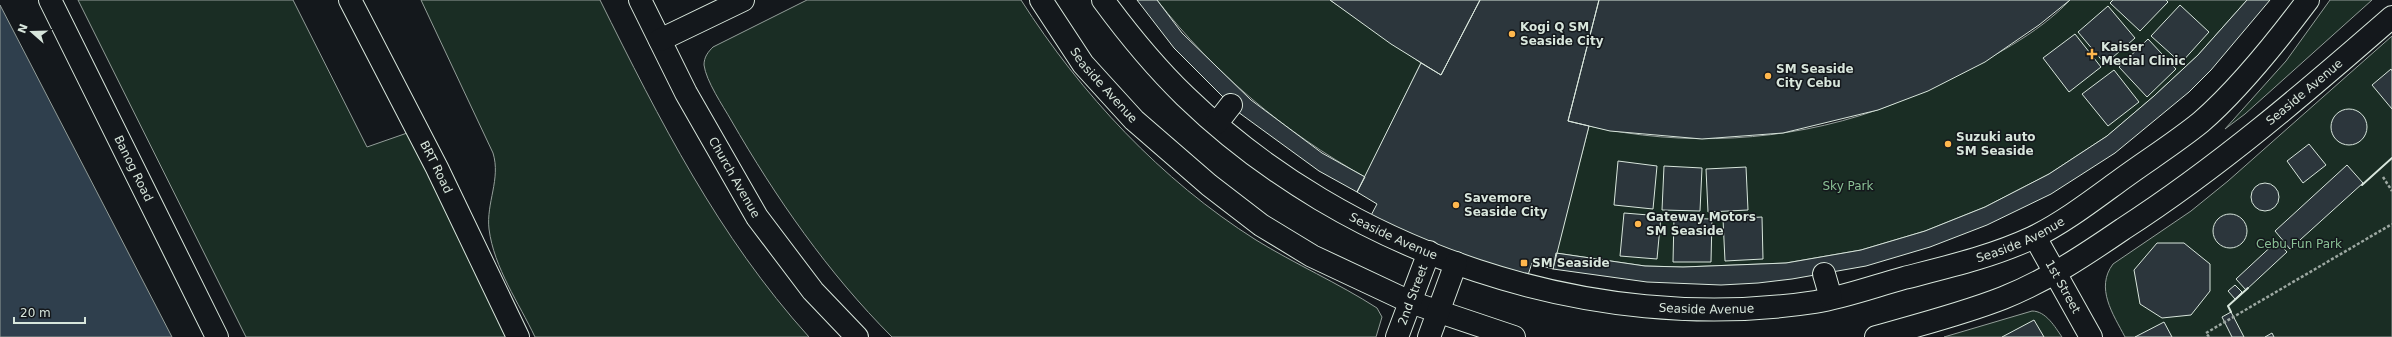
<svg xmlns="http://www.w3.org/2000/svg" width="2392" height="337" font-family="'DejaVu Sans',sans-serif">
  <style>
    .green { fill: #1a2d24; stroke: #939e99 }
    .water { fill: #2f3f4d; stroke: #939e99 }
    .building { fill: #2c363c; stroke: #d8e6dc }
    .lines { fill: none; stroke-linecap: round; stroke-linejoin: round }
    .minor-casing { stroke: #d8e6dc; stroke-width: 24 }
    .path { stroke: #9da8a2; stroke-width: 2.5; stroke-dasharray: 3 2; stroke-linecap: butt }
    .minor { stroke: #14181c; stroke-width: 22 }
    .wall { stroke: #d8e6dc; stroke-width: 2 }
    .poi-dot { fill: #ffb74d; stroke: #14181c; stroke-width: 1.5 }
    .labels { text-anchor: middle; stroke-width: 3; stroke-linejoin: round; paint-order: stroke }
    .poi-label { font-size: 12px; font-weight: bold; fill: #d8e6dc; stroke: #14181c; text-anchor: start }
    .street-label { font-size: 12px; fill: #d8e6dc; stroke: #14181c }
    .park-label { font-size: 12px; fill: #8ac095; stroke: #14181c }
  </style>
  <rect width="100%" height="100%" fill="#14181c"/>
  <!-- green -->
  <path class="green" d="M78,0H293L367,147L410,132L506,337H246Z
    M421,0H600C660,121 718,236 809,337H535C519,303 494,268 489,229C486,203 501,179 493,153Z
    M807,0H1021C1081,94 1161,180 1256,240C1295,264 1338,283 1377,308L1382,317L1376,337H892C828,273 776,198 731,120C723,106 706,81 704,65C704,57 708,52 713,47Z
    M1157,0H1330L1421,63L1365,177C1284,132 1214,73 1157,0Z
    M2070,0H2247L2198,55L2154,96L2107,136L2049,174L1985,207L1925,231L1861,250L1786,263L1683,267L1645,266L1556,253L1589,126C1683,147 1786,142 1877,110C1901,102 1924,89 1946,79C1988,60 2038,34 2070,0Z
    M2330,0H2372L2245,114L2225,129L2286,61Z
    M2392,36V337H2125C2113,314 2095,288 2113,264L2191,211L2228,181Z
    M2032,311C2046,311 2055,327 2062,337H1944Z"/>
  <!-- water -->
  <path class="water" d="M0,5L172,337H0Z"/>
  <!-- building -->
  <path class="building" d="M1137,0H1157L1182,33L1251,100L1322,153L1365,177L1357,192L1319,171L1238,112L1174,48Z
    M1330,0H1480L1441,75L1391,44Z
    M1480,0H1599L1568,121L1589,126L1553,269L1532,263L1526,281L1368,221L1377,204L1357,192L1421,63L1441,75Z
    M1599,0H2070L2039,25L1985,62L1928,91L1878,110L1783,133L1702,139L1610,131L1568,121Z
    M2113,0H2166L2168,2L2140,31L2110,3Z
    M2247,0H2270L2211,70L2189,92L2115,153L2051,194L1987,225L1930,247L1866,266L1792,279L1758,283L1721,285L1647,282L1553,269L1556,253L1645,266L1683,267L1786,263L1861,250L1925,231L1985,207L2049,174L2107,136L2154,96L2198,55Z
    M2180,5L2209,32L2181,63L2151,36Z
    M2108,6L2135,38L2105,64L2078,32Z
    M2075,34L2101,67L2069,92L2043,58Z
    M2148,39L2176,69L2147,97L2119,67Z
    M2391,69L2392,71V109L2372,85Z
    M2114,70L2139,102L2108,126L2082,94Z
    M2331 127a18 18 0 1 1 36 0a18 18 0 1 1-36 0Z
    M2309,144L2326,165L2303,183L2287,161Z
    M1618,161L1657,166L1653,209L1614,205Z
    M2347,165L2363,183L2290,249L2275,231Z
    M1664,166L1702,168L1700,211L1662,210Z
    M1746,167L1748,210L1708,212L1706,169Z
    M2251 197a14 14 0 1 1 28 0a14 14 0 1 1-28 0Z
    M1624,213L1661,216L1657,259L1620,256Z
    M2213 231a17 17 0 1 1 34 0a17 17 0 1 1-34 0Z
    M1762,217L1763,259L1725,261L1723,219Z
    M1674,218L1712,219L1711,262H1673Z
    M2277,241L2287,252L2246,290L2236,279Z
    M2157,243H2184L2210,264V291L2191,315L2162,318L2140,304L2134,270Z
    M2235,285L2242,292L2235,299L2228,291Z
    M2231,312L2244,337H2232L2222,317Z
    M2034,320L2044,337H2002Z
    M2164,322L2172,337H2135Z
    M2272,333L2274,337H2265Z"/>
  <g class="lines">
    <defs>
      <g id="minor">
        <path id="s1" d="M50,0L217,337"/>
        <path id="s2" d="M350,0L437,168L518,337"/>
        <path id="s3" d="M640,0L686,93L757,217L813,291L857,337"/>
        <path id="s4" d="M1041,0L1083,64L1134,120L1209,185L1261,225L1312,256L1410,302L1514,337"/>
        <path id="s5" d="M1103,0C1128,34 1155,67 1185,96C1347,253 1592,336 1815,302C1845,297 1875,286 1904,278C1947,267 1991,257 2032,238C2061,224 2089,203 2115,184C2143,163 2174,144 2201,122C2239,89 2278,40 2308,0"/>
        <path d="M660,40L743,0"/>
        <path d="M1217,123L1231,105"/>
        <path id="s6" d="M2035,237L2091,337"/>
        <path d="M1824,274L1831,298"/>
        <path id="s7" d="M1397,337L1429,252"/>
        <path d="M1429,337L1456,263"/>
        <path id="s8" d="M1876,337C1919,325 1962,314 2003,298C2046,281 2085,255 2123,229C2219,167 2306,92 2392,17"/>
      </g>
    </defs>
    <!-- minor casing -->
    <use href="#minor" class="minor-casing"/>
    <!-- path -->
    <path class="path" d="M2383,177L2392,191
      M2209,337L2206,333L2392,224"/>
    <!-- minor -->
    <use href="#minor" class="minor"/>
    <!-- wall -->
    <path class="wall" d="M2362,185L2392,158
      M2231,312L2228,306L2248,288"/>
  </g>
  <!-- markers -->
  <g class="poi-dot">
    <circle cx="1512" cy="34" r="4"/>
    <path d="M2090 48h4v4h4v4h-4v4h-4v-4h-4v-4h4z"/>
    <circle cx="1768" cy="76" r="4"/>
    <circle cx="1948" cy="144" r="4"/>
    <circle cx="1456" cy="205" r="4"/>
    <circle cx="1638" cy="224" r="4"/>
    <rect x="1520" y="259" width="8" height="8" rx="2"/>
  </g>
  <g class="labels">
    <!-- poi labels -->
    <g class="poi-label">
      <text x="1520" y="31">Kogi Q SM<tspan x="1520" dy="14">Seaside City</tspan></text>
      <text x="2101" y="51">Kaiser<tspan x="2101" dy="14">Mecial Clinic</tspan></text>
      <text x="1776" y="73">SM Seaside<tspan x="1776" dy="14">City Cebu</tspan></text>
      <text x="1956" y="141">Suzuki auto<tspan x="1956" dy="14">SM Seaside</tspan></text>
      <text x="1464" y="202">Savemore<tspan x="1464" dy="14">Seaside City</tspan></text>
      <text x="1646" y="221">Gateway Motors<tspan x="1646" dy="14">SM Seaside</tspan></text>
      <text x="1532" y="267">SM Seaside</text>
    </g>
    <!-- street labels -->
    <g class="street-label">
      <text dy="4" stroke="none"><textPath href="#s4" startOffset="106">Seaside Avenue</textPath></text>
      <text dy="4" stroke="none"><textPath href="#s8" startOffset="499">Seaside Avenue</textPath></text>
      <text dy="4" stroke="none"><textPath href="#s2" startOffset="188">BRT Road</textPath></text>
      <text dy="4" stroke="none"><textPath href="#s1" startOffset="188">Banog Road</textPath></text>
      <text dy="4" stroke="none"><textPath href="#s3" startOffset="201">Church Avenue</textPath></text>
      <text dy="4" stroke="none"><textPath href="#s5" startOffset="379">Seaside Avenue</textPath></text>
      <text dy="4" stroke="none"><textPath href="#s5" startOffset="1027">Seaside Avenue</textPath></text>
      <text dy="4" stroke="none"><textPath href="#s6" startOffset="57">1st Street</textPath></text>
      <text dy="4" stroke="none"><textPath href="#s7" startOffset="45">2nd Street</textPath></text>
      <text dy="4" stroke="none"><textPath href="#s5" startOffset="703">Seaside Avenue</textPath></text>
    </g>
    <!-- park labels -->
    <g class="park-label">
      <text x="1848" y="190">Sky Park</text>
      <text x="2299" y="248">Cebu Fun Park</text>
    </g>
  </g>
  <!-- north arrow -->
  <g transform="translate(32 32) rotate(290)" stroke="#14181c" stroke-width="3" paint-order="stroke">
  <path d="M0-3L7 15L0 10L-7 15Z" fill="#d8e6dc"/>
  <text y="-6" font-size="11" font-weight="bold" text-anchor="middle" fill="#d8e6dc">N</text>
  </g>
  <!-- scale -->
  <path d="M14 317v6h71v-6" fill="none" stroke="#d8e6dc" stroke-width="2"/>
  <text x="20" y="317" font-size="12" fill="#d8e6dc" stroke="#14181c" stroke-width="3" paint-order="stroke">20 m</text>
</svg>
